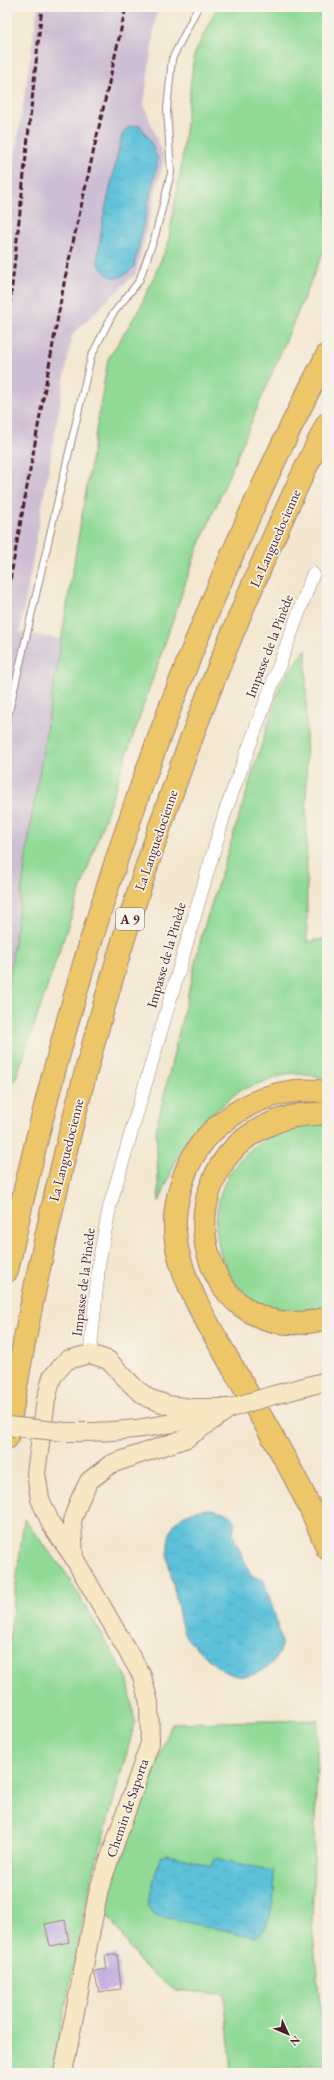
<svg xmlns="http://www.w3.org/2000/svg" width="334" height="2080" font-family="'EB Garamond',serif">
  <style>
    .railway { fill: #ccbed3 }
    .grass { fill: #90da96; stroke: #6d7c60 }
    .water { fill: url(#water-ripples); stroke: #527082 }
    .building { fill: url(#building-hatch) }
    .lines { fill: none; stroke-linecap: round; stroke-linejoin: round }
    .lane-casing { stroke: #9e837e; stroke-width: 8 }
    .street-casing { stroke: #9e837e; stroke-width: 14 }
    .secondary-casing { stroke: #9e837e; stroke-width: 20 }
    .highway-casing { stroke: #9e837e; stroke-width: 24 }
    .lane { stroke: #fff; stroke-width: 6 }
    .street { stroke: #fff; stroke-width: 13 }
    .secondary { stroke: #f7e8c3; stroke-width: 18 }
    .highway { stroke: #ecc669; stroke-width: 22 }
    .rail { stroke: #4a1f2b; stroke-width: 3; stroke-dasharray: 6 3; stroke-linecap: butt }
    .secondary-bridge-casing { stroke: #9e837e; stroke-width: 20; stroke-linecap: butt }
    .secondary-bridge { stroke: #f7e8c3; stroke-width: 18 }
    .labels { text-anchor: middle; stroke-width: 3.5; stroke-linejoin: round; paint-order: stroke }
    .shield { fill: #f7f3e8; stroke: #7e5f64; stroke-width: 1 }
    .shield-label { font-size: 13px; font-weight: bold; fill: #4a1f2b }
    .street-label { font-size: 14px; fill: #4a1f2b; stroke: #f7f3e8 }
  </style>
  <defs>
    <pattern id="water-ripples" width="26" height="14" patternUnits="userSpaceOnUse"><rect width="26" height="14" fill="#5bc1d9"/><path d="M2 4q2-2 4 0t4 0M15 11q2-2 4 0t4 0" fill="none" stroke="#51a5ba"/></pattern>
    <pattern id="building-hatch" width="6" height="6" patternUnits="userSpaceOnUse"><rect width="6" height="6" fill="#c2ade7"/><path d="M-1 1l2-2M0 6l6-6M5 7l2-2" fill="none" stroke="#a894c6"/></pattern>
  </defs>
  <rect width="100%" height="100%" fill="#f7f3e8"/>
  <filter id="ink" filterUnits="userSpaceOnUse"><feTurbulence type="fractalNoise" baseFrequency=".025" numOctaves="2"/><feDisplacementMap in="SourceGraphic" scale="8" xChannelSelector="R" yChannelSelector="G"/><feConvolveMatrix kernelMatrix="1 2 1 2 8 2 1 2 1" color-interpolation-filters="sRGB"/></filter>
  <filter id="wash" filterUnits="userSpaceOnUse"><feTurbulence type="fractalNoise" baseFrequency=".012" numOctaves="4" result="noise"/><feDisplacementMap in="SourceGraphic" scale="16" xChannelSelector="R" yChannelSelector="G"/><feGaussianBlur stdDeviation="0.9" result="paint"/><feColorMatrix in="noise" values="0 0 0 0 0 0 0 0 0 0 0 0 0 0 0 0 0 1.4 0 .05"/><feComposite in="paint" operator="in"/></filter>
  <g filter="url(#wash)">
    <rect width="100%" height="100%" fill="#f3e7d0"/>
    <!-- railway -->
    <path class="railway" d="M38,7H157L144,105L164,158L136,273L72,335L20,632L65,640L7,1066V208Z"/>
    <!-- grass -->
    <path class="grass" d="M217,7H327V243L194,558L15,1081H7V993L33,810L108,359L140,308L168,244L181,167L194,55Z
      M306,649L307,942L327,938V1078L290,1073L240,1090L208,1118L179,1153L159,1202L156,1129L202,934L281,683Z
      M320,1123H327V1305C223,1349 170,1189 268,1138C284,1129 303,1127 320,1123Z
      M24,1519L66,1573L128,1680L135,1723L90,1885L52,2073H7V1659Z
      M318,1720L312,1924L326,2064L232,2073L224,1994L174,1990L142,1965L102,1907L172,1723Z"/>
    <!-- water -->
    <path class="water" d="M140,125L151,142L158,161L134,267C118,283 109,280 97,262L103,219L122,135L128,127Z
      M213,1509L229,1514L235,1522L233,1535L252,1577L263,1578C267,1591 282,1634 281,1645C280,1654 273,1663 266,1668C241,1685 225,1674 205,1656C200,1651 194,1646 189,1641C180,1630 179,1611 176,1598C170,1570 154,1521 195,1511C200,1509 207,1509 213,1509Z
      M166,1855L178,1857L211,1866L215,1858L273,1871C277,1884 272,1921 263,1931C261,1934 257,1935 255,1937L154,1915L147,1906L160,1857Z"/>
    <g id="blocks">
      <!-- building -->
      <path class="building" d="M65,1920L69,1942L50,1946L45,1924Z
        M117,1954L121,1989L99,1992L94,1971L107,1969L105,1956Z"/>
    </g>
  </g>
  <g filter="url(#ink)">
    <use href="#blocks" fill-opacity="0" stroke="#9e837e" stroke-width="1"/>
    <g class="lines">
      <defs>
        <path id="lane" d="M7,720L91,357L112,315L139,281L155,236L171,173L167,109L172,59L198,7"/>
        <path id="street" d="M90,1354L99,1262L110,1205L225,812L313,574"/>
        <path id="secondary" d="M274,1395L327,1381
          M65,1432C118,1433 159,1428 210,1414
          M74,1558L72,1521L80,1499L89,1481L111,1464L187,1438L230,1408
          M63,2073L99,1889L150,1743L149,1703L142,1676L74,1558L52,1526L40,1499L36,1473L46,1400L52,1377L67,1360L90,1354L108,1360L135,1388L148,1398L168,1405L191,1408H230"/>
        <path id="highway" d="M327,1092C286,1086 249,1100 218,1126C183,1156 167,1212 179,1256C188,1291 207,1322 224,1352C259,1415 302,1481 327,1548
          M327,1114C307,1113 286,1116 268,1125C158,1175 199,1355 327,1318
          M7,1271C73,955 178,642 327,355
          M7,1438C66,1087 169,743 327,424"/>
      </defs>
      <!-- lane casing -->
      <use href="#lane" class="lane-casing"/>
      <!-- street casing -->
      <use href="#street" class="street-casing"/>
      <!-- secondary casing -->
      <use href="#secondary" class="secondary-casing"/>
      <!-- highway casing -->
      <use href="#highway" class="highway-casing"/>
      <!-- lane -->
      <use href="#lane" class="lane"/>
      <!-- street -->
      <use href="#street" class="street"/>
      <!-- secondary -->
      <use href="#secondary" class="secondary"/>
      <!-- highway -->
      <use href="#highway" class="highway"/>
      <!-- rail -->
      <path class="rail" d="M7,332L42,7
        M7,597L65,278L126,7"/>
      <defs>
        <path id="secondary-bridge" d="M230,1408L274,1395
          M7,1426L65,1432"/>
      </defs>
      <!-- secondary-bridge casing -->
      <use href="#secondary-bridge" class="secondary-bridge-casing"/>
      <!-- secondary-bridge -->
      <use href="#secondary-bridge" class="secondary-bridge"/>
    </g>
  </g>
  <g class="labels">
    <!-- shield labels -->
    <rect class="shield" x="116" y="908" width="28" height="22" rx="3"/>
    <g class="shield-label">
      <text x="130" y="924">A 9</text>
    </g>
    <!-- street labels -->
    <g class="street-label">
      <text transform="translate(275 538) rotate(-66)" y="5">La Languedocienne</text>
      <text transform="translate(269 646) rotate(-69)" y="5">Impasse de la Pinède</text>
      <text transform="translate(156 840) rotate(-71)" y="5">La Languedocienne</text>
      <text transform="translate(166 955) rotate(-74)" y="5">Impasse de la Pinède</text>
      <text transform="translate(66 1150) rotate(-76)" y="5">La Languedocienne</text>
      <text transform="translate(83 1282) rotate(-83)" y="5">Impasse de la Pinède</text>
      <text transform="translate(127 1808) rotate(-71)" y="5">Chemin de Saporta</text>
    </g>
  </g>
  <!-- margin -->
  <rect width="334" height="2080" fill="none" stroke="#f7f3e8" stroke-width="24"/>
  <!-- north arrow -->
  <g transform="translate(288 2034) rotate(134)" stroke="#f7f3e8" stroke-width="3" paint-order="stroke">
  <path d="M0-3L7 15L0 10L-7 15Z" fill="#4a1f2b"/>
  <text y="-6" font-size="11" font-weight="bold" text-anchor="middle" fill="#4a1f2b">N</text>
  </g>
</svg>
